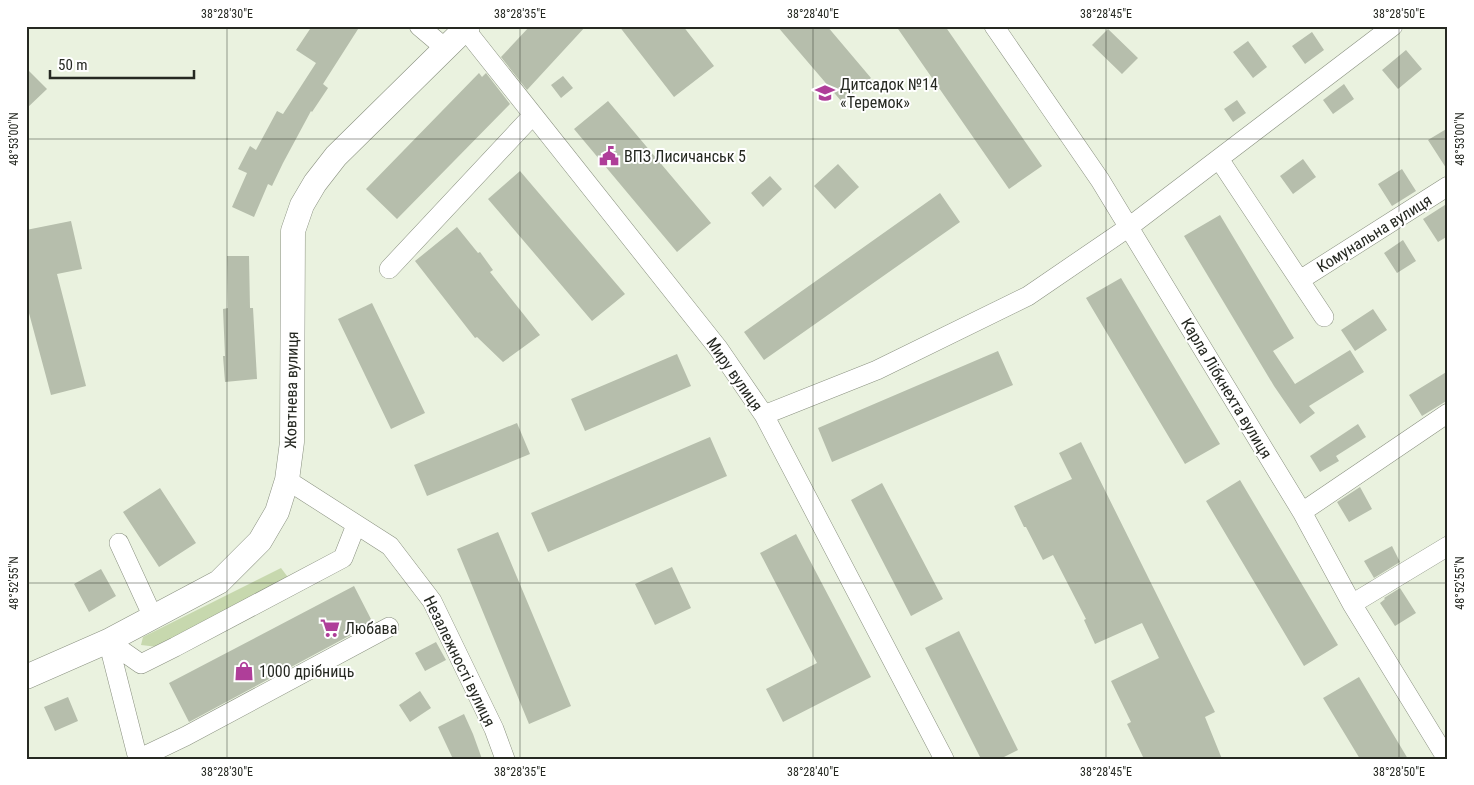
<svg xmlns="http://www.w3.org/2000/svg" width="1474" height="785" font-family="'Roboto Condensed',sans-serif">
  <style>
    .green { fill: #c7d8ae }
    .building { fill: #b6beac }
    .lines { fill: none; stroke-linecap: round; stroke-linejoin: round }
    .minor-casing { stroke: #8a9180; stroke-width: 20 }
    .major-casing { stroke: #8a9180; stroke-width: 25 }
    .minor { stroke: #fff; stroke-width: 19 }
    .major { stroke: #fff; stroke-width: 24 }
    .ticks { fill: none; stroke: #262922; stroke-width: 1; stroke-opacity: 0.45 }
    .labels { text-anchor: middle; stroke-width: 4; stroke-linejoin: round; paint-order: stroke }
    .poi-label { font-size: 16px; fill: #262922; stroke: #fff; text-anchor: start }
    .street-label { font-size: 16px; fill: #262922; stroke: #fff }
    .neatline { fill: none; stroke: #262922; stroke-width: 2 }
    .ticks-label { font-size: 12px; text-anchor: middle; fill: #262922 }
  </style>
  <rect width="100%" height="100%" fill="#eaf2df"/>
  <!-- green -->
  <path class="green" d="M281,568L290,580L158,647L141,645L143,637Z"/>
  <!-- building -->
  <path class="building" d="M312,26H360L323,84L328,88L312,112L311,111L283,163L272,186L268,184L254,217L232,207L247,173L238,169L250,146L256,150L277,111L283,114L316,63L296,50Z
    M530,26H586L527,90L501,57Z
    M619,26H683L714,66L674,97Z
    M777,26H827L871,78L842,102Z
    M896,26H945L1042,166L1009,189Z
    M1108,29L1138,58L1122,74L1092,45Z
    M1312,32L1324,50L1305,64L1292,46Z
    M1248,41L1267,67L1253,78L1233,52Z
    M1406,50L1422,69L1398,89L1382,70Z
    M26,68L47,89L26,109Z
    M479,73L482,77L486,73L510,104L397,219L366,189Z
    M563,76L573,88L561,98L551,85Z
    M1344,84L1354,99L1333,114L1323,100Z
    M1237,100L1246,113L1233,122L1224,109Z
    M608,101L711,223L677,252L574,129Z
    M1448,128V171L1428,140Z
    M1303,159L1316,177L1293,194L1280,176Z
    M838,164L859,187L835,209L814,186Z
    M1402,169L1416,191L1392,206L1378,184Z
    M520,171L625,294L592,321L488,199Z
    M770,176L782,189L763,207L751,193Z
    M940,193L960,222L764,360L744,332Z
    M1448,203V236L1438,242L1423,219Z
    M1220,215L1294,338L1273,351L1295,384L1350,350L1364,372L1309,406L1315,413L1300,424L1274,386L1184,236Z
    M71,221L82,269L57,274L86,386L51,395L26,302V230Z
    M457,227L478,253L480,252L493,270L490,272L540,335L503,362L477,337L475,338L415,261Z
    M1403,240L1416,261L1397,273L1384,253Z
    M227,256H249L250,308H253L257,379L225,382L223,356H225L223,309L228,308Z
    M1121,278L1220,444L1185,464L1086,298Z
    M372,303L425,413L391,429L338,319Z
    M1373,309L1387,330L1355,351L1341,330Z
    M998,351L1013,385L832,462L818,428Z
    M677,354L691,386L585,431L571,399Z
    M1448,371V400L1422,416L1409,395Z
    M517,423L530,454L427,496L414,465Z
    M1358,424L1366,437L1336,456L1339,461L1320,472L1310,456Z
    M710,437L727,476L548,552L531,513Z
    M1081,442L1215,712L1205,717L1222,759H1144L1127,724L1131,722L1111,681L1159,658L1142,623L1095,644L1084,620L1086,619L1053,555L1043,560L1026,527H1024L1014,506L1072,479L1059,453Z
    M1240,480L1338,645L1304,666L1206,501Z
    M882,483L943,599L911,616L851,500Z
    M1360,487L1372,509L1349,522L1337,502Z
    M160,488L196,543L159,567L123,512Z
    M498,532L571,706L529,724L457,549Z
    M796,534L871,677L783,722L766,689L817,663L760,553Z
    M1392,546L1400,562L1374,578L1364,561Z
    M672,567L691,608L655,625L635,584Z
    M101,569L116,596L89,612L74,584Z
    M354,586L373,623L189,722L169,683Z
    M1400,588L1416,613L1395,626L1380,603L1385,599L1384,598Z
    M959,631L1018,750L1000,759H981L925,648Z
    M436,642L446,660L425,671L415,653Z
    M1359,677L1408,759H1360L1323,698Z
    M420,691L431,708L410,722L399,705Z
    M68,697L78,721L55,731L44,707Z
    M464,714L473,734L482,759H453L438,727Z"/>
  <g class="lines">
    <defs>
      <path id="minor" d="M419,26L445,48
        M994,26L1100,180L1302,512L1352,604L1447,759
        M465,29L718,348L764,415L944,759
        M1219,159L1324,317
        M389,269L533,115
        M1300,280L1448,186
        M764,415L877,370L1028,296L1129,227L1393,26
        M287,480L390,546L432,601L494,729L505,759
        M1302,512L1448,413
        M119,543L153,617
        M1352,604L1448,546
        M108,641L141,664L175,647L343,558L356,525
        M108,641L138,759
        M138,759L186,736L389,627"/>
      <path id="major" d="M26,677L108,641L219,582L260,541L277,512L287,480L292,442L293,231L302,205L315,183L336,156L468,26"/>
    </defs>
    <!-- minor casing -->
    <use href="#minor" class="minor-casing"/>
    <!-- major casing -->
    <use href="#major" class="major-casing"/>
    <!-- minor -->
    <use href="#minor" class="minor"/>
    <!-- major -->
    <use href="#major" class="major"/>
  </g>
  <!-- ticks -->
  <path class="ticks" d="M227,26V759M520,26V759M813,26V759M1106,26V759M1399,26V759M26,139H1448M26,583H1448"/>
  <!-- icons -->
  <defs>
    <symbol id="school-bare" viewBox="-9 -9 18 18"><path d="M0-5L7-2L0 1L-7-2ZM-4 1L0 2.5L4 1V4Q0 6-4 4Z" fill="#af3e99" stroke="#fff" stroke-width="2.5" paint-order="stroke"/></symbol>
    <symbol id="civic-bare" viewBox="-9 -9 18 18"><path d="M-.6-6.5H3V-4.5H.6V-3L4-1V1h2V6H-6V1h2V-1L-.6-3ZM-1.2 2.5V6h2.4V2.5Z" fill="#af3e99" stroke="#fff" stroke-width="2.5" paint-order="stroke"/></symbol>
    <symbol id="supermarket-bare" viewBox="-9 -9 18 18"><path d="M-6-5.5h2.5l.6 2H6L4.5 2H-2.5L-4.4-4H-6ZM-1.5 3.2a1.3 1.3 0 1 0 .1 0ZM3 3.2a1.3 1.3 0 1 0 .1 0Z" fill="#af3e99" stroke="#fff" stroke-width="2.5" paint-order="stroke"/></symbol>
    <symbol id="shop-bare" viewBox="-9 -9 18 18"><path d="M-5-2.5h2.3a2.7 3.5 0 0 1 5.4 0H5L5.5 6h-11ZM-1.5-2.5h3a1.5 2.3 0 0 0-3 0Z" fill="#af3e99" stroke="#fff" stroke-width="2.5" paint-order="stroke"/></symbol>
  </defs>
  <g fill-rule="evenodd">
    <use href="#school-bare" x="811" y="79" width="28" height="28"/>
    <use href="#civic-bare" x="595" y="142" width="28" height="28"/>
    <use href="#supermarket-bare" x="316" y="614" width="28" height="28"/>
    <use href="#shop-bare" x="230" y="657" width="28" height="28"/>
  </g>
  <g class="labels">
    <!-- poi labels -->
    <g class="poi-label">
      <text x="840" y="90">Дитсадок №14<tspan x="840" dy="18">«Теремок»</tspan></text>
      <text x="624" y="162">ВПЗ Лисичанськ 5</text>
      <text x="345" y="634">Любава</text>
      <text x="259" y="677">1000 дрібниць</text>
    </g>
    <!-- street labels -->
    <g class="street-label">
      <text transform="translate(1374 233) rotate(-32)" y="6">Комунальна вулиця</text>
      <text transform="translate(735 374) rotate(55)" y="6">Миру вулиця</text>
      <text transform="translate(1227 388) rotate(59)" y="6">Карла Лібкнехта вулиця</text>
      <text transform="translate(291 390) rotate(-89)" y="6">Жовтнева вулиця</text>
      <text transform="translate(460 661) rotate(64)" y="6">Незалежності вулиця</text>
    </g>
  </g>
  <!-- border -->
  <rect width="1474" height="785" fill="none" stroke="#ffffff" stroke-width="55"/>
  <!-- scale -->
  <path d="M50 70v8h144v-8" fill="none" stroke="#262922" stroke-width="2.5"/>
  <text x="58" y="70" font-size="15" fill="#262922" stroke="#ffffff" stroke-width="4" paint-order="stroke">50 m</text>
  <rect x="28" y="28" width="1418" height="730" class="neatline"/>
  <g class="ticks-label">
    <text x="227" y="18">38°28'30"E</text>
    <text x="520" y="18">38°28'35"E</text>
    <text x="813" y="18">38°28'40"E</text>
    <text x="1106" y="18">38°28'45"E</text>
    <text x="1399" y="18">38°28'50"E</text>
    <text transform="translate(14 139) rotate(-90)" y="4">48°53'00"N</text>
    <text transform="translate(1460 139) rotate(-90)" y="4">48°53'00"N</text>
    <text transform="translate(14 583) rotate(-90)" y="4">48°52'55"N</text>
    <text transform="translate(1460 583) rotate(-90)" y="4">48°52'55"N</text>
    <text x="227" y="776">38°28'30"E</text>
    <text x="520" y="776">38°28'35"E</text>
    <text x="813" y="776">38°28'40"E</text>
    <text x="1106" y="776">38°28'45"E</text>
    <text x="1399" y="776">38°28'50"E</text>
  </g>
</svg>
